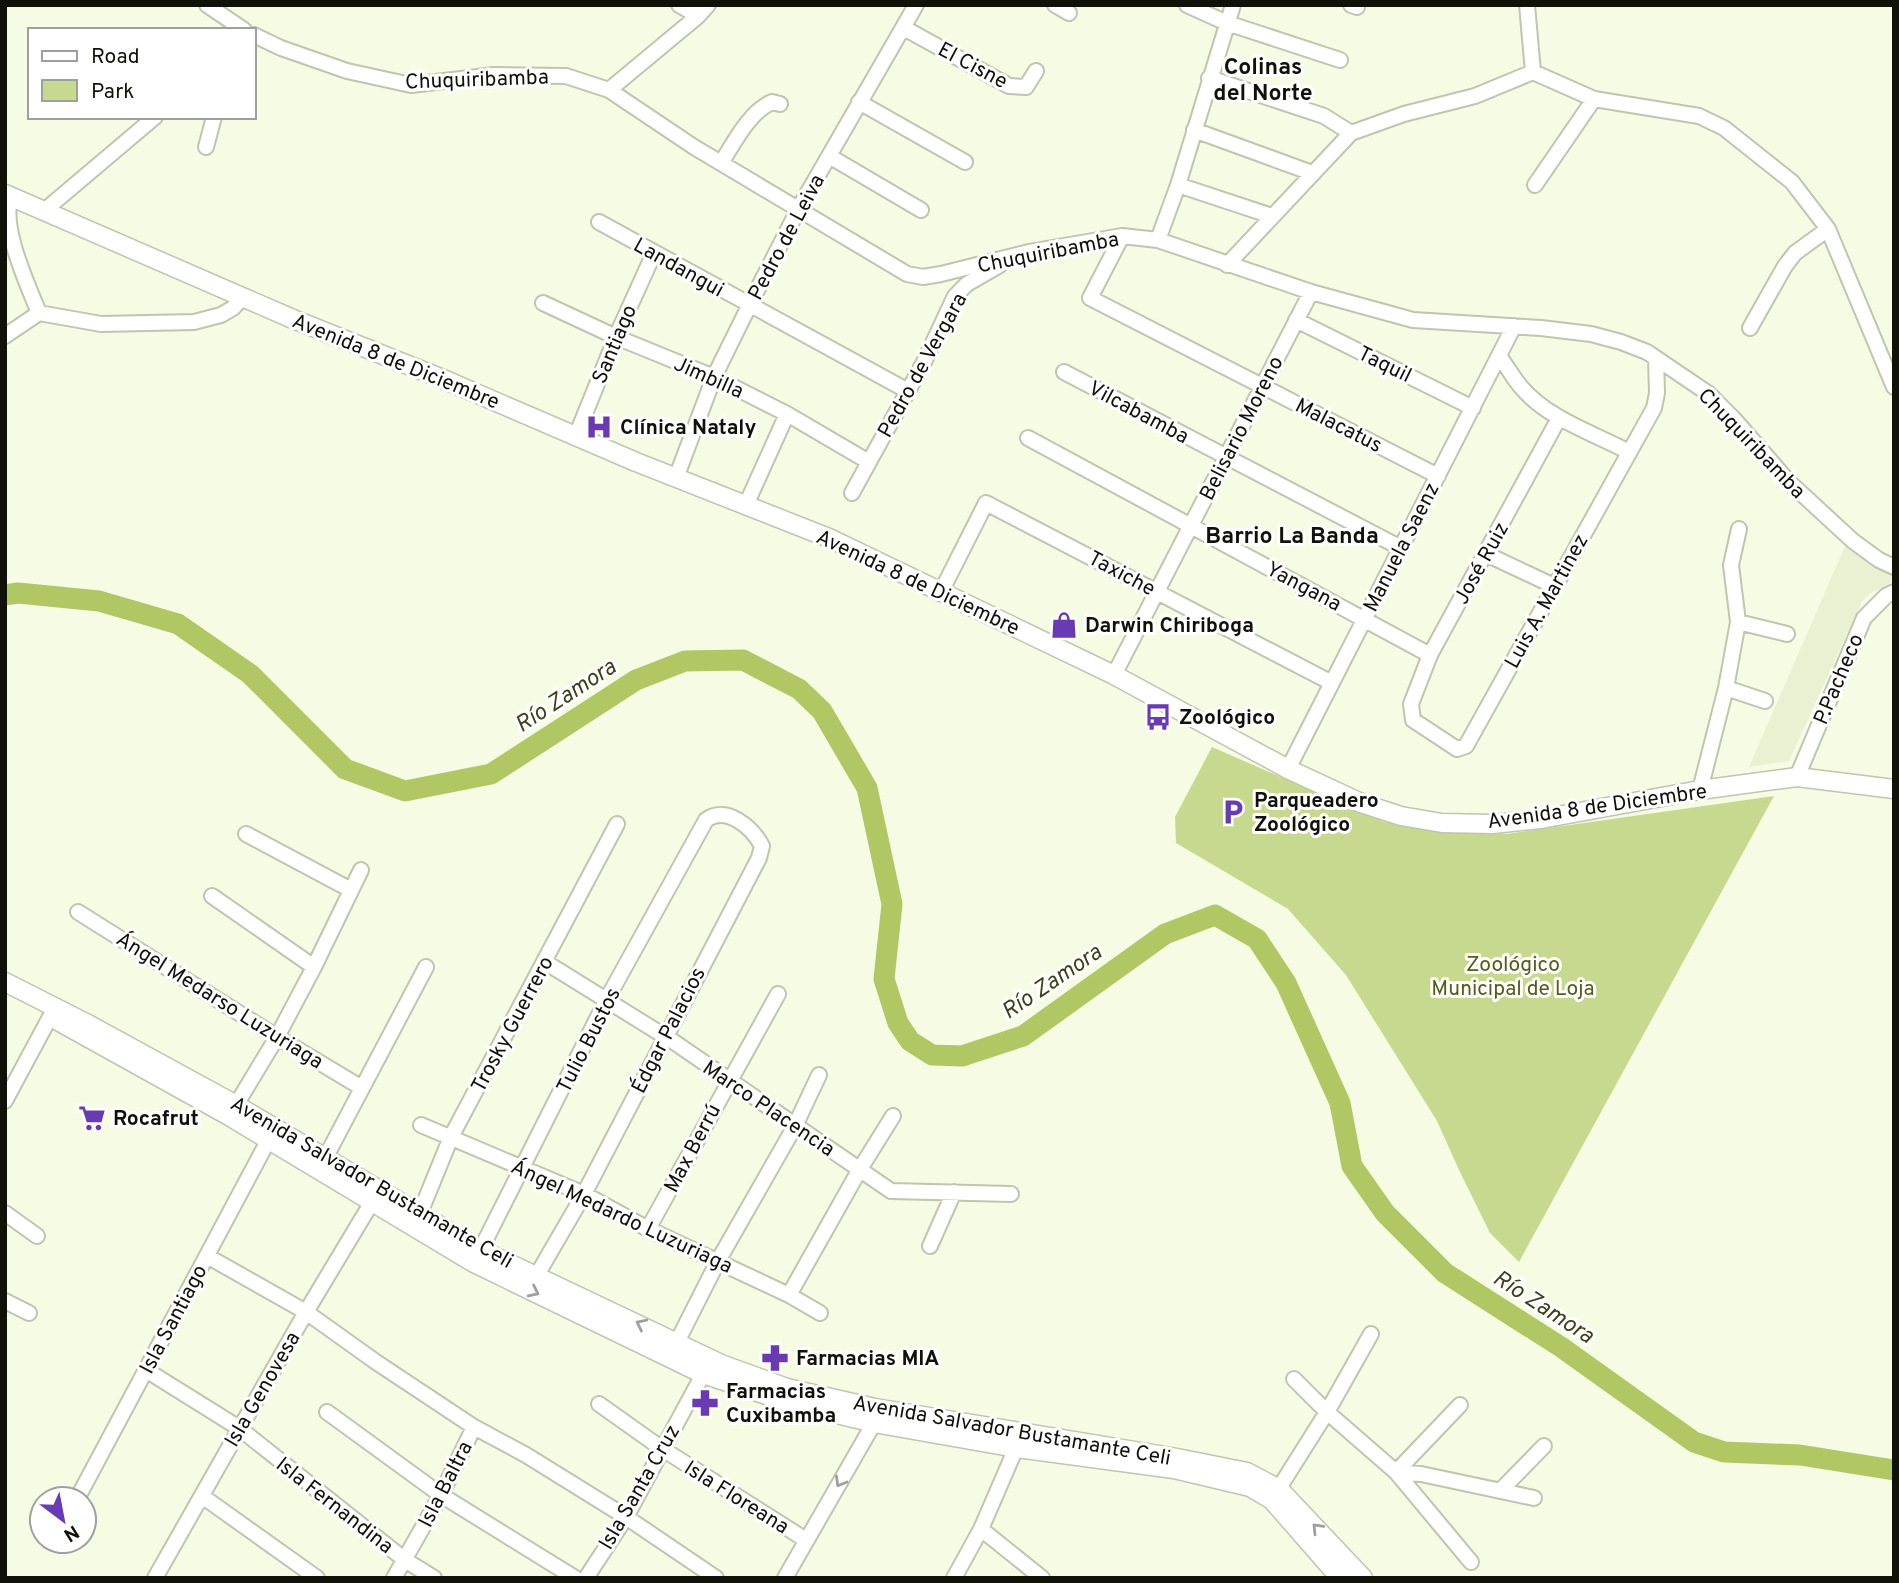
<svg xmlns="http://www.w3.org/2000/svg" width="1899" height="1583" font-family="Overpass,sans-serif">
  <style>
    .built { fill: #e9f1d2 }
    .green { fill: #c7d98f }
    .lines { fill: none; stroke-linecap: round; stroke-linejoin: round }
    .river { stroke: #b1c764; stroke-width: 21 }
    .minor-casing { stroke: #bfc5ae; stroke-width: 18 }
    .major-casing { stroke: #bfc5ae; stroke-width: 21 }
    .minor { stroke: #fff; stroke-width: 14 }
    .major { stroke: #fff; stroke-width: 18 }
    .oneway { stroke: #9fa09d }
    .labels { text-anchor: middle; stroke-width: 6; stroke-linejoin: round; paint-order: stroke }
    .street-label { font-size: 21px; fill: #10120a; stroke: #fff }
    .poi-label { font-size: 21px; font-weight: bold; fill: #10120a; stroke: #fff; text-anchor: start }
    .park-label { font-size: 21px; fill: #525f18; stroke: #fff }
    .neighbourhood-label { font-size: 23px; font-weight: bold; fill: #10120a; stroke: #fff }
    .water-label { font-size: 23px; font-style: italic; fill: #3a4219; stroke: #fff }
  </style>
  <rect width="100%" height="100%" fill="#f6fce4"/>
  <!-- built -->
  <path class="built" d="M1845,546L1882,567L1892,576L1891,582L1886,587L1872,592L1862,601L1789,761L1749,767Z"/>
  <!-- green -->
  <path class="green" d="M1212,747L1384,822L1436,831L1506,834L1774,796L1519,1262L1490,1233L1459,1170L1437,1121L1346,975L1288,909L1176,843L1175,817Z"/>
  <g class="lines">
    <!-- river -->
    <path class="river" d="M5,595L18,593L99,601L178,624L250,674L345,769L405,791L491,774L636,680L685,661L743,660L799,689L822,711L867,788L892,904L884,979L898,1023L910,1041L932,1055L962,1056L1023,1036L1165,934L1215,915L1257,939L1286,983L1340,1103L1352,1166L1385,1213L1445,1273L1561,1347L1694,1442L1724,1452L1800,1455L1894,1470"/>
    <defs>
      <path id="minor" d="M207,5L244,30
        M679,5L698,16
        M1055,5L1069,13
        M1187,5L1227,23L1340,60
        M1351,5L1357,7
        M1527,5L1533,72L1594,99L1699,116L1724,128L1792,182L1828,229L1894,387
        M904,28L1009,86L1026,87L1036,71
        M254,35L281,48L347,71L411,85L494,75L566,76L609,90L694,147L907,274L923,277L941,274L1029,252L1122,236L1158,240L1311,292L1413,320L1541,328L1591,334L1621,342L1647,352L1709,394L1734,419L1789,482L1853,541L1879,560L1894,567
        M1209,78L1324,116L1351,133
        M609,90L698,16L708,5
        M859,102L965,162
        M1194,130L1312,173
        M206,147L214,117
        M829,156L921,210
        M721,163C734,143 749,112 772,102L780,104
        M1178,185L1272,216
        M1535,185L1594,99
        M11,196C0,226 27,283 39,313
        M45,210L155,117
        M599,222L908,391
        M1122,236L1090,298L1438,476
        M1158,240L1178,185L1233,5
        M1227,265L1351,133L1404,114L1475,96L1533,72
        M543,303L616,337L714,377L787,414L869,462
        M1296,320L1473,408
        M1750,328L1785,266L1795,253L1828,229
        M5,336L39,313L101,324L194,322L221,315L233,308L242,298
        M1499,356C1507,366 1513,378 1521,387C1548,419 1593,433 1629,452
        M1064,372L1401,548
        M1559,418L1430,655L1411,704L1413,720L1457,749L1466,746L1654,408L1657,393L1656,358
        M576,436L616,337L654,253
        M1028,438L1430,655
        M676,478L714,377L749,306L799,208L916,5
        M852,493L924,362L955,296L967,284L1000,265
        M746,505L787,414
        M1486,554L1554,586
        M941,592L986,503L1332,683
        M1738,622L1787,634
        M1114,675L1311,292
        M1726,688L1765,701
        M1288,769L1514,326
        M1797,777L1864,618L1886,596L1894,592
        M1700,790L1726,688L1738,622L1731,565L1739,529
        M246,834L351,890
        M212,896L314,967
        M78,912L277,1037L362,1088
        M545,962L674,1042L891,1191L1011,1194
        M5,1101L50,1017
        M236,1105L277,1037L314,967L361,870
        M421,1125L584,1194L648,1229L789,1295L820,1313
        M321,1166L426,967
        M5,1213L37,1236
        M416,1223L451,1137L617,824
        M648,1229L778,994
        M930,1246L954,1192
        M207,1256L306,1312L376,1362L474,1427L526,1455L626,1517L716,1578
        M476,1259L607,999L706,820C726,805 752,827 762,846L759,858L584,1194L537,1275
        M789,1295L860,1169L893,1116
        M5,1301L29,1313
        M672,1352L718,1261L795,1126L819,1075
        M146,1370L239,1428L405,1560L434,1578
        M1294,1379L1327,1412L1371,1334
        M599,1404L661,1448L806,1540
        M327,1412L441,1495L575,1578
        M1396,1472L1421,1474L1534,1498
        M1396,1472L1471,1562
        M1500,1491L1544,1446
        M202,1496L317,1578
        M1274,1496L1327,1412L1396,1472L1460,1405
        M77,1499L269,1139
        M981,1529L1042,1578
        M155,1578L306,1312L372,1202
        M394,1578L441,1495L474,1427
        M586,1578L626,1517L707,1367
        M785,1578L874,1423L877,1414
        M954,1578L981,1529L1016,1448"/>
      <path id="major" d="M5,194L293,319L443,379L636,462L829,538L1114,675L1288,769L1361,803L1401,816L1442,823L1493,824L1541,819L1700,790L1797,777L1894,789
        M5,982L86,1023L236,1105L481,1250L721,1364L787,1388L875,1408L1177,1458L1247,1472L1279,1489L1363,1578
        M58,1021L229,1116L474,1263L703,1374L791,1403L874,1423L1016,1448L1174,1469L1250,1487L1272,1500L1340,1578"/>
    </defs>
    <!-- minor casing -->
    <use href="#minor" class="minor-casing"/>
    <!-- major casing -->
    <use href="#major" class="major-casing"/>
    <!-- minor -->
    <use href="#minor" class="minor"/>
    <!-- major -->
    <use href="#major" class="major"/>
  </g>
  <!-- one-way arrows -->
  <defs><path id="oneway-chevron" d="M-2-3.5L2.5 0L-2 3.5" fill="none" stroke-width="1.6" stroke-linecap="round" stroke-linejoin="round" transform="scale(1.75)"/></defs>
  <g class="oneway">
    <use href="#oneway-chevron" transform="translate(534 1292) rotate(26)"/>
    <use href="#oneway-chevron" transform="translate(641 1324) rotate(-154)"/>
    <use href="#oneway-chevron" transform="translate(840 1482) rotate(120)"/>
    <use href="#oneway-chevron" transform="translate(1317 1528) rotate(-134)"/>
  </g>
  <!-- icons -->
  <defs>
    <symbol id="hospital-bare" viewBox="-9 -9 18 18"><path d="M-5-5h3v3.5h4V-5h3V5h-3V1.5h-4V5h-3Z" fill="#6a3ab2" stroke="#fff" stroke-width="2.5" paint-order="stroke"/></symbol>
    <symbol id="shop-bare" viewBox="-9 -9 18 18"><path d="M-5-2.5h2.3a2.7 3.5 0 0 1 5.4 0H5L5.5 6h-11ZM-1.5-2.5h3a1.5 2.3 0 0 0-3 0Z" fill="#6a3ab2" stroke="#fff" stroke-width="2.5" paint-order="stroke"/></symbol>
    <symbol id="bus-bare" viewBox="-9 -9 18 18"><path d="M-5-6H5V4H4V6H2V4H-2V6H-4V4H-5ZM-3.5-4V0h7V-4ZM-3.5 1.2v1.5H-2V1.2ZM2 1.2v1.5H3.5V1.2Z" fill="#6a3ab2" stroke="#fff" stroke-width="2.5" paint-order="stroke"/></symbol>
    <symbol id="parking-bare" viewBox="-9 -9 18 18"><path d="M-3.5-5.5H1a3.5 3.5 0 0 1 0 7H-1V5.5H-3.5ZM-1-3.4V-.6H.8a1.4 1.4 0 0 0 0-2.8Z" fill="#6a3ab2" stroke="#fff" stroke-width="2.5" paint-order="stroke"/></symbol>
    <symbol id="supermarket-bare" viewBox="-9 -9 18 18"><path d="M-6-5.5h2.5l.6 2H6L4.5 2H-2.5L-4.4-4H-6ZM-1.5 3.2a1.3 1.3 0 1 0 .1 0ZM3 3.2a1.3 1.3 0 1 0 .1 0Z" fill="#6a3ab2" stroke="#fff" stroke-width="2.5" paint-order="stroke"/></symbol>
    <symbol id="pharmacy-bare" viewBox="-9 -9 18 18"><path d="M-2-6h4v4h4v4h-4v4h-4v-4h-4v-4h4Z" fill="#6a3ab2" stroke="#fff" stroke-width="2.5" paint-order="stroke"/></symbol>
  </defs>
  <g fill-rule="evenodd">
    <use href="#hospital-bare" x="580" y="408" width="38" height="38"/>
    <use href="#shop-bare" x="1045" y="606" width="38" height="38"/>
    <use href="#bus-bare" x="1139" y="698" width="38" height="38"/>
    <use href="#parking-bare" x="1214" y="793" width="38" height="38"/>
    <use href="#supermarket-bare" x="73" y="1099" width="38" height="38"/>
    <use href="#pharmacy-bare" x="756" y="1339" width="38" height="38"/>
    <use href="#pharmacy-bare" x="686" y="1384" width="38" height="38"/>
  </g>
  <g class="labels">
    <!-- street labels -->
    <g class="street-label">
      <text transform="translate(973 65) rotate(28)" y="7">El Cisne</text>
      <text transform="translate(477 79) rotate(-2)" y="7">Chuquiribamba</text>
      <text transform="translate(786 237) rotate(-62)" y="7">Pedro de Leiva</text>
      <text transform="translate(1048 252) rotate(-11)" y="7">Chuquiribamba</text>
      <text transform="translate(679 267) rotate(29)" y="7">Landangui</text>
      <text transform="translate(614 344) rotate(-67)" y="7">Santiago</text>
      <text transform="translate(396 361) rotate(22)" y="7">Avenida 8 de Diciembre</text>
      <text transform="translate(1385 364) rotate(26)" y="7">Taquil</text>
      <text transform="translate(922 365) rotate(-61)" y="7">Pedro de Vergara</text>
      <text transform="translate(709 377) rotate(24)" y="7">Jimbilla</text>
      <text transform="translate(1139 412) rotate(28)" y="7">Vilcabamba</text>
      <text transform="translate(1339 425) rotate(27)" y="7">Malacatus</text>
      <text transform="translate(1241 428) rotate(-63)" y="7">Belisario Moreno</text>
      <text transform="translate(1752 443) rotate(46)" y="7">Chuquiribamba</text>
      <text transform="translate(1401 547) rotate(-63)" y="7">Manuela Saenz</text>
      <text transform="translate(1481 563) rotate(-61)" y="7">José Ruiz</text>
      <text transform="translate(1122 573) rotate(28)" y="7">Taxiche</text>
      <text transform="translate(918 582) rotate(25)" y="7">Avenida 8 de Diciembre</text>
      <text transform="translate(1304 586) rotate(28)" y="7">Yangana</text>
      <text transform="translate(1546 601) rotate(-61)" y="7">Luis A. Martinez</text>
      <text transform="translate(1838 679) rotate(-67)" y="7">P.Pacheco</text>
      <text transform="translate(1597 806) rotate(-8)" y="7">Avenida 8 de Diciembre</text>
      <text transform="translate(220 1000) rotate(32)" y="7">Ángel Medarso Luzuriaga</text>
      <text transform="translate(512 1024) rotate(-62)" y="7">Trosky Guerrero</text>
      <text transform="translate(668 1030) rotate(-63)" y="7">Édgar Palacios</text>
      <text transform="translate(588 1040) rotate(-63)" y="7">Tulio Bustos</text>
      <text transform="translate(769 1108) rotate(34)" y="7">Marco Placencia</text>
      <text transform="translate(692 1148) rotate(-62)" y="7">Max Berrú</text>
      <text transform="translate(372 1182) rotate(30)" y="7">Avenida Salvador Bustamante Celi</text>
      <text transform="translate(622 1216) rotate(25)" y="7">Ángel Medardo Luzuriaga</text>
      <text transform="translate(173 1319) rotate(-62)" y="7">Isla Santiago</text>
      <text transform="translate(262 1389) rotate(-60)" y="7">Isla Genovesa</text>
      <text transform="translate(1012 1430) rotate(10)" y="7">Avenida Salvador Bustamante Celi</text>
      <text transform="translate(445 1484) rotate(-63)" y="7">Isla Baltra</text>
      <text transform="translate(639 1487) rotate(-60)" y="7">Isla Santa Cruz</text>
      <text transform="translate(737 1497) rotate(32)" y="7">Isla Floreana</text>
      <text transform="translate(335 1505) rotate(38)" y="7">Isla Fernandina</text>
    </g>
    <!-- poi labels -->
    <g class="poi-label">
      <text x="620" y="434">Clínica Nataly</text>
      <text x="1085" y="632">Darwin Chiriboga</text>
      <text x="1179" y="724">Zoológico</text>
      <text x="1254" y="807">Parqueadero<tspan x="1254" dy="24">Zoológico</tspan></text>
      <text x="113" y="1125">Rocafrut</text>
      <text x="796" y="1365">Farmacias MIA</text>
      <text x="726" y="1398">Farmacias<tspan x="726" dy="24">Cuxibamba</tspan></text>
    </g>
    <!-- park labels -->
    <g class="park-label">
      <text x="1513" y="971">Zoológico<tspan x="1513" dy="24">Municipal de Loja</tspan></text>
    </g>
    <!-- neighbourhood labels -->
    <g class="neighbourhood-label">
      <text x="1263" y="74">Colinas<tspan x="1263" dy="26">del Norte</tspan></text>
      <text x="1292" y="543">Barrio La Banda</text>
    </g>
    <!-- water labels -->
    <g class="water-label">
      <text transform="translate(565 695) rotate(-33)" y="8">Río Zamora</text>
      <text transform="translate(1051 981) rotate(-34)" y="8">Río Zamora</text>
      <text transform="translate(1544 1306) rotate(33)" y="8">Río Zamora</text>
    </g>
  </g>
  <!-- border -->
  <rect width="1899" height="1583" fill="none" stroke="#10120a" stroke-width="14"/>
  <!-- legend -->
  <rect x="28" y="28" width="228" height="91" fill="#ffffff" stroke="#9fa09d" stroke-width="2"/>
  <rect x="42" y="51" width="35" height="10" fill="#ffffff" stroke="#9fa09d" stroke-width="2"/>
  <text x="91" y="63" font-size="21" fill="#10120a">Road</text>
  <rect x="42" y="80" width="35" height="21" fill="#c7d98f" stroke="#9fa09d" stroke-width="2"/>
  <text x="91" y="98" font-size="21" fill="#10120a">Park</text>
  <!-- north arrow -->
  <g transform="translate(63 1520) rotate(148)"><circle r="33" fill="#ffffff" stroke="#9fa09d" stroke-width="2"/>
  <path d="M0-5L12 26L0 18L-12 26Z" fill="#6a3ab2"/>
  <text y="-10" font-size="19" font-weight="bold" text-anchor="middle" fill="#10120a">N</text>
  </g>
</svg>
